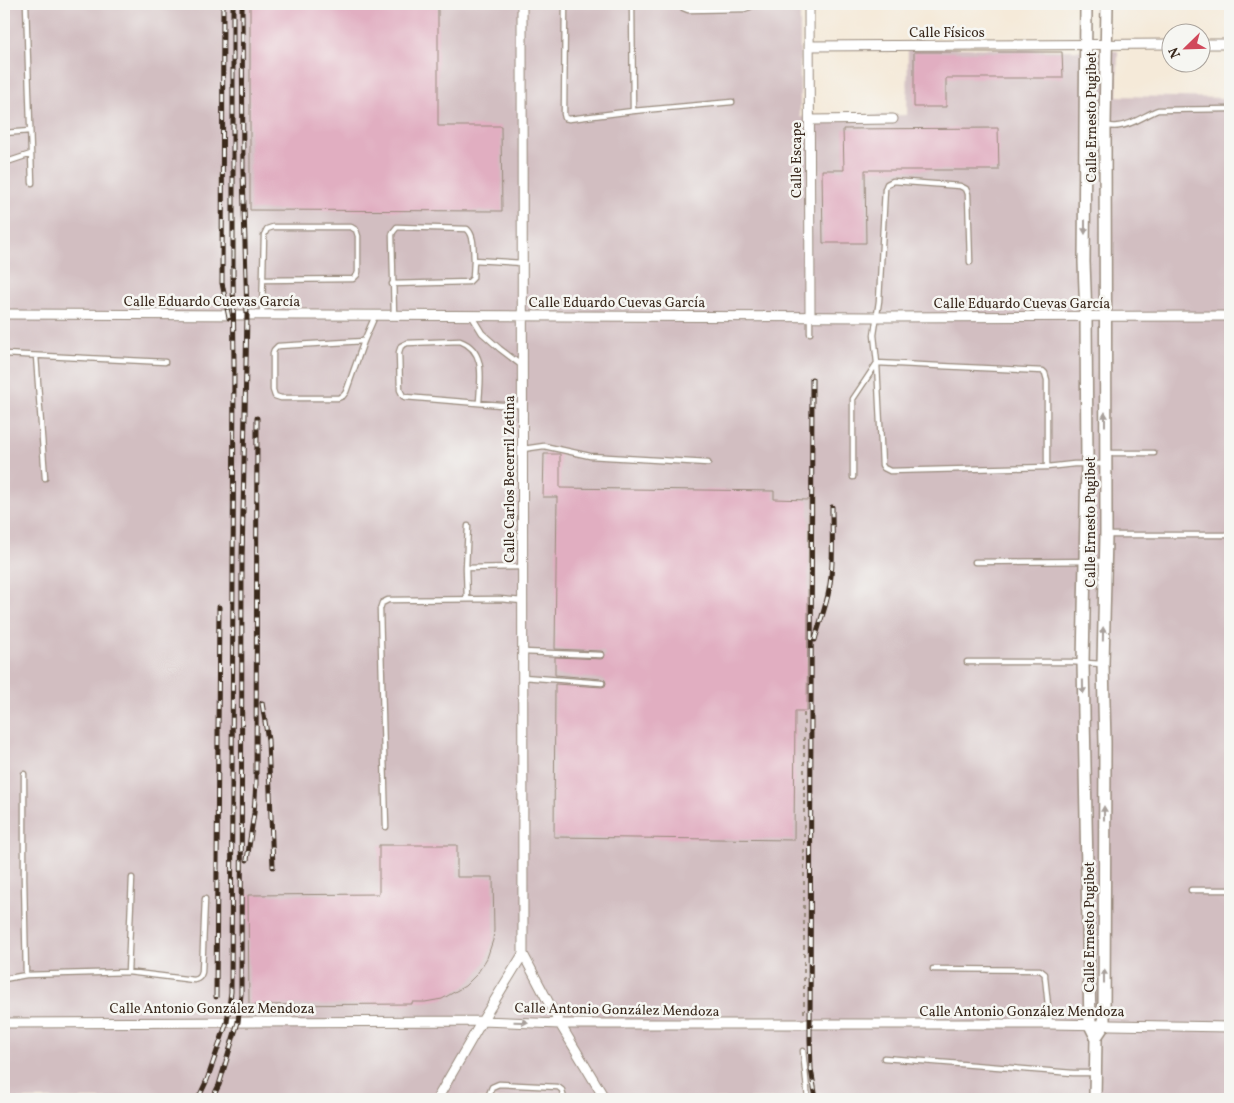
<svg xmlns="http://www.w3.org/2000/svg" width="1234" height="1103" font-family="Vollkorn,serif">
  <style>
    .industrial { fill: #d2bec1 }
    .building { fill: #e1aec1 }
    .lines { fill: none; stroke-linecap: round; stroke-linejoin: round }
    .service-casing { stroke: #988a7c; stroke-width: 7 }
    .minor-casing { stroke: #988a7c; stroke-width: 11 }
    .tertiary-casing { stroke: #988a7c; stroke-width: 14 }
    .path { stroke: #988a7c; stroke-width: 2; stroke-dasharray: 4 4; stroke-linecap: butt }
    .service { stroke: #fff; stroke-width: 4.5 }
    .minor { stroke: #fff; stroke-width: 9 }
    .tertiary { stroke: #fff; stroke-width: 11 }
    .rail-casing { stroke: #3b2a1e; stroke-width: 5 }
    .rail { stroke: #f6f6f2; stroke-width: 3; stroke-dasharray: 9; stroke-linecap: butt }
    .oneway { fill: #a79f9a }
    .labels { text-anchor: middle; stroke-width: 5; stroke-linejoin: round; paint-order: stroke }
    .street-label { font-size: 14px; fill: #3b2a1e; stroke: #f6f6f2 }
  </style>
  <rect width="100%" height="100%" fill="#f6f6f2"/>
  <filter id="ink" filterUnits="userSpaceOnUse"><feTurbulence type="fractalNoise" baseFrequency=".02" numOctaves="2"/><feDisplacementMap in="SourceGraphic" scale="10" xChannelSelector="R" yChannelSelector="G"/><feConvolveMatrix kernelMatrix="1 2 1 2 8 2 1 2 1" color-interpolation-filters="sRGB"/></filter>
  <filter id="wash" filterUnits="userSpaceOnUse"><feTurbulence type="fractalNoise" baseFrequency=".0096" numOctaves="4" result="noise"/><feDisplacementMap in="SourceGraphic" scale="20" xChannelSelector="R" yChannelSelector="G"/><feGaussianBlur stdDeviation="1.12" result="paint"/><feColorMatrix in="noise" values="0 0 0 0 0 0 0 0 0 0 0 0 0 0 0 0 0 1.4 0 .05"/><feComposite in="paint" operator="in"/></filter>
  <g filter="url(#wash)">
    <rect width="100%" height="100%" fill="#f5ead9"/>
    <!-- industrial -->
    <path class="industrial" d="M4,4H800V117H821L907,115L908,47L1118,51L1117,96L1230,98V1099H4Z"/>
    <g id="blocks">
      <!-- building -->
      <path class="building" d="M250,4H438V126H501L502,211L250,210Z
        M914,52H1062L1063,78H946V107H914Z
        M998,128L999,170H865L866,243H823L822,170H844L843,129Z
        M544,454H560V488L774,491V499L809,500L807,711H795L794,840L554,837L555,684L602,687L605,686L606,683L605,680L602,679L555,675V657L601,659L604,658L605,655L604,652L601,651L555,649L557,497H543Z
        M379,845H457V877H493L494,930L493,940L487,958L477,974L465,986L442,999L425,1002H412V1004L249,1005L248,895L379,894Z"/>
    </g>
  </g>
  <g filter="url(#ink)">
    <use href="#blocks" fill-opacity="0" stroke="#988a7c" stroke-width="1"/>
    <g class="lines">
      <defs>
        <path id="service" d="M26,4L32,183
          M565,4L564,114L565,118L569,119L633,111L632,4
          M681,4L683,8L688,10L744,9L750,7L751,4
          M633,111L732,102
          M1106,126C1111,126 1115,127 1119,126C1133,125 1145,115 1158,110L1230,109
          M4,133L30,131
          M4,163L31,154
          M392,284L469,282L473,278L474,260
          M262,315L264,235L267,229L273,227H351L356,230L358,236V272L357,275L353,279L263,280
          M471,315L482,333L500,349L521,365
          M394,316L392,235L393,232L397,227L467,229C475,236 473,250 474,260L523,263
          M810,333V317
          M364,341L278,346L274,350L273,353V390L275,396L281,398H338L343,396L346,392L364,341L375,316
          M4,354L165,362
          M36,356L45,478
          M479,403C480,380 487,351 460,341L407,343L401,346L399,352L400,390L403,396L405,397L501,405H522
          M523,449L544,446L590,456L708,463
          M1105,453H1154
          M1047,467L1074,464H1104
          M853,477V399L877,363L1043,371L1045,373L1047,380V467L890,471L884,468L882,465L877,363L874,335L879,301L885,189L887,184L893,181L960,186L966,189L968,194L970,262
          M1107,535H1230
          M975,562L1105,561
          M466,568L523,567
          M467,599L466,568L468,526
          M523,652L601,655
          M967,662H1072L1102,664
          M523,677L602,683
          M24,774V879L26,975
          M386,827L380,609L382,603L388,600L500,599L523,601
          M1191,890H1230
          M933,969L1040,970L1045,974V977L1050,1024
          M128,972L132,878
          M4,979L26,975L128,972L194,980C199,979 201,977 202,972L205,899
          M803,1051L808,1099
          M884,1058L1073,1073H1094
          M487,1099L492,1087L499,1084L558,1087L562,1090L564,1099"/>
        <path id="minor" d="M522,4L523,954L560,1024L605,1099
          M809,4L810,316
          M1202,44H1230
          M809,46L1172,44
          M810,120L893,119
          M4,314L877,317L1230,316
          M4,1023L482,1021L560,1024H1050L1230,1027
          M437,1099L482,1021L523,954"/>
        <path id="tertiary" d="M1086,4L1084,262L1086,317L1087,463L1083,662L1090,1025L1096,1037L1095,1099
          M1096,1037L1104,1025L1105,743L1103,664L1106,535L1105,126L1107,4"/>
      </defs>
      <!-- service casing -->
      <use href="#service" class="service-casing"/>
      <!-- minor casing -->
      <use href="#minor" class="minor-casing"/>
      <!-- tertiary casing -->
      <use href="#tertiary" class="tertiary-casing"/>
      <!-- path -->
      <path class="path" d="M804,713V1014"/>
      <!-- service -->
      <use href="#service" class="service"/>
      <!-- minor -->
      <use href="#minor" class="minor"/>
      <!-- tertiary -->
      <use href="#tertiary" class="tertiary"/>
      <defs>
        <path id="rail" d="M223,4L222,283L229,318
          M812,379L810,1039L811,1069L816,1099
          M815,640C819,624 826,607 829,590C834,563 832,535 832,507
          M262,703L268,740L273,867
          M247,860L254,813L256,783L257,418
          M216,997L219,607
          M198,1099L207,1080L227,1022L231,992L234,365L233,272V4
          M212,1099L219,1085L238,1022L241,994L242,560L247,315L243,171L242,4"/>
      </defs>
      <!-- rail casing -->
      <use href="#rail" class="rail-casing"/>
      <!-- rail -->
      <use href="#rail" class="rail"/>
    </g>
    <!-- one-way arrows -->
    <defs><path id="oneway-solid" d="M-6-.8H1V-3.2L6.5 0L1 3.2V.8H-6Z" transform="scale(1.25)"/></defs>
    <g class="oneway">
      <use href="#oneway-solid" transform="translate(1085 227) rotate(90)"/>
      <use href="#oneway-solid" transform="translate(1105 419) rotate(-90)"/>
      <use href="#oneway-solid" transform="translate(1103 634) rotate(-89)"/>
      <use href="#oneway-solid" transform="translate(1083 687) rotate(89)"/>
      <use href="#oneway-solid" transform="translate(1104 813) rotate(-90)"/>
      <use href="#oneway-solid" transform="translate(1104 976) rotate(-90)"/>
      <use href="#oneway-solid" transform="translate(521 1022) rotate(2)"/>
    </g>
  </g>
  <g class="labels">
    <!-- street labels -->
    <g class="street-label">
      <text x="947" y="37">Calle Físicos</text>
      <text transform="translate(1091 117) rotate(-90)" y="5">Calle Ernesto Pugibet</text>
      <text transform="translate(796 160) rotate(-90)" y="5">Calle Escape</text>
      <text x="212" y="306">Calle Eduardo Cuevas García</text>
      <text x="617" y="307">Calle Eduardo Cuevas García</text>
      <text x="1022" y="308">Calle Eduardo Cuevas García</text>
      <text transform="translate(509 479) rotate(-90)" y="5">Calle Carlos Becerril Zetina</text>
      <text transform="translate(1090 522) rotate(-90)" y="5">Calle Ernesto Pugibet</text>
      <text transform="translate(1089 927) rotate(-90)" y="5">Calle Ernesto Pugibet</text>
      <text x="212" y="1013">Calle Antonio González Mendoza</text>
      <text transform="translate(617 1009) rotate(1)" y="5">Calle Antonio González Mendoza</text>
      <text x="1022" y="1016">Calle Antonio González Mendoza</text>
    </g>
  </g>
  <!-- margin -->
  <rect width="1234" height="1103" fill="none" stroke="#f6f6f2" stroke-width="20"/>
  <!-- north arrow -->
  <g transform="translate(1186 48) rotate(247)"><circle r="24" fill="#f6f6f2" stroke="#aba49d"/>
  <path d="M0-4L9 19L0 12L-9 19Z" fill="#d1495b"/>
  <text y="-8" font-size="14" font-weight="bold" text-anchor="middle" fill="#3b2a1e">N</text>
  </g>
</svg>
